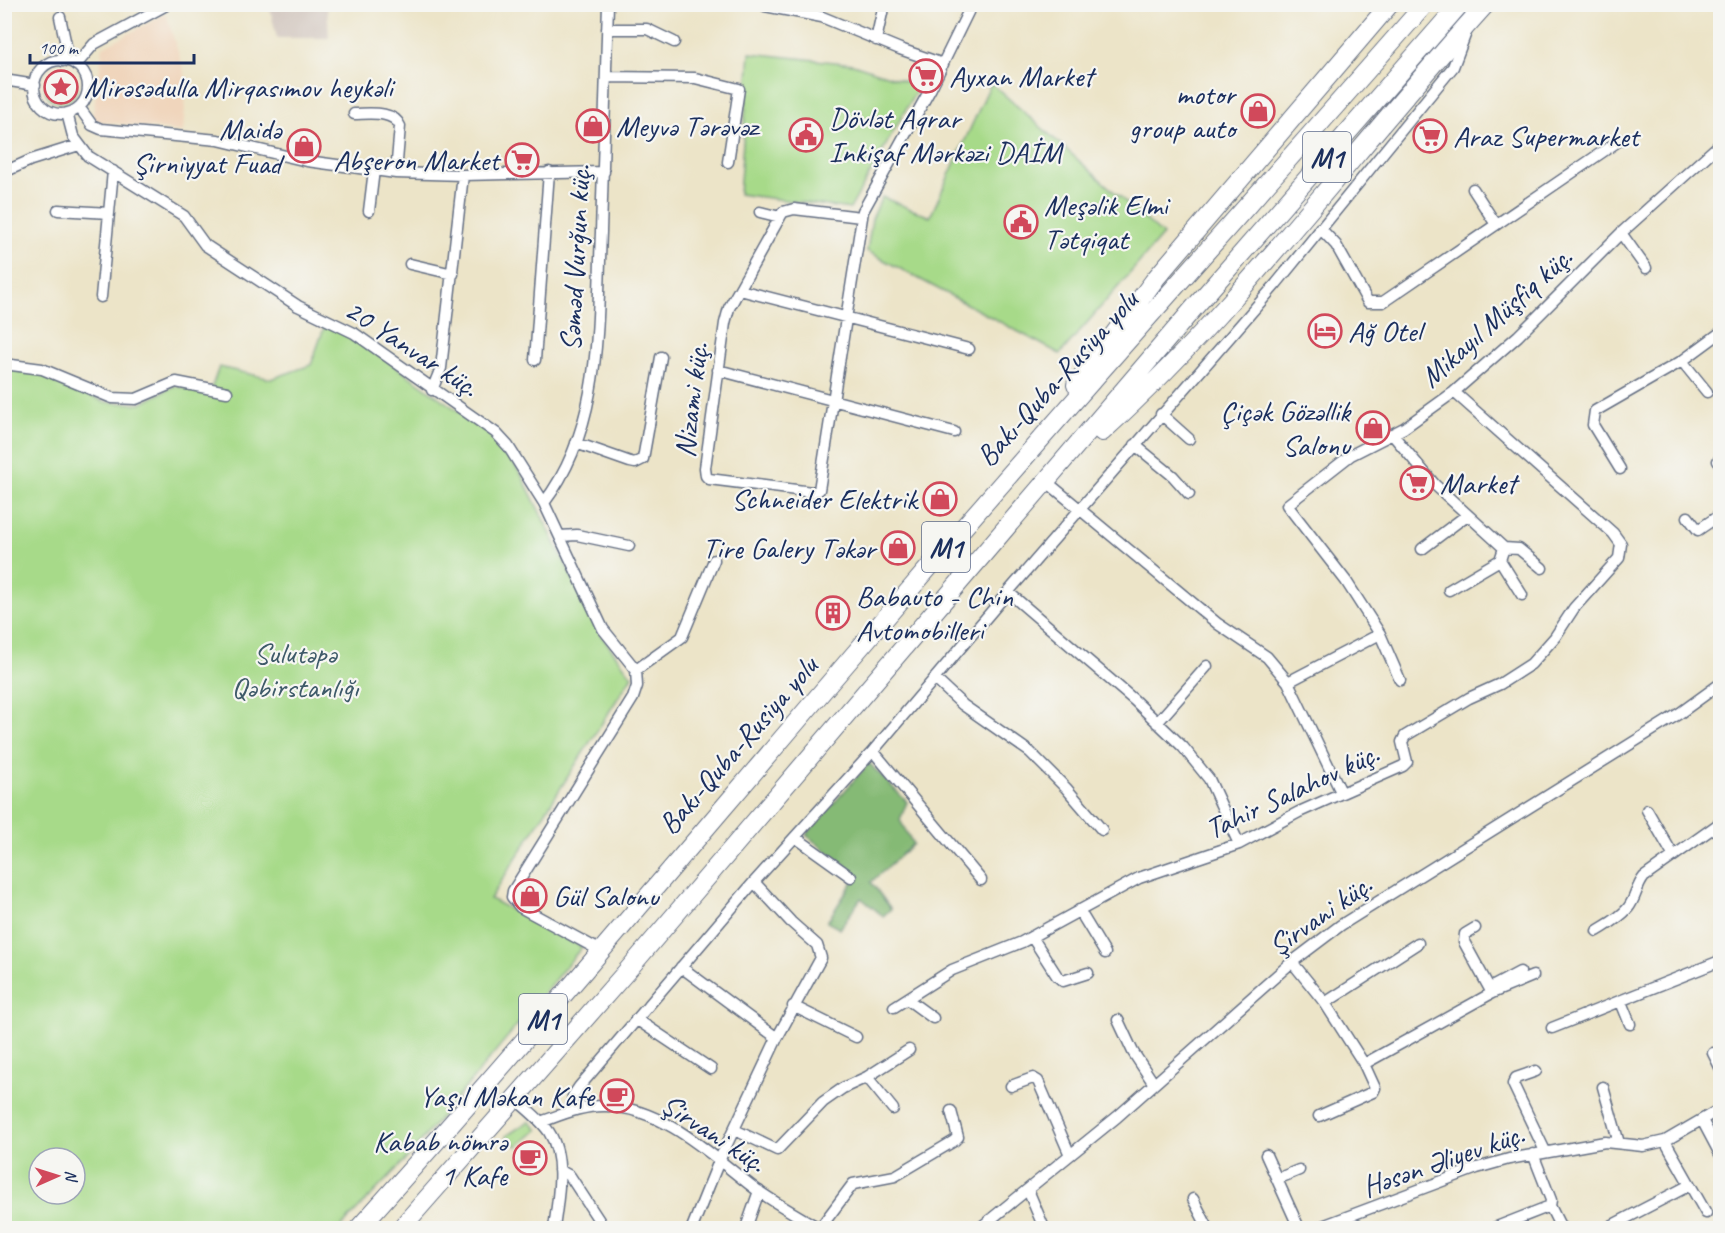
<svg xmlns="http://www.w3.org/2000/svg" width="1725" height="1233" font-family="Caveat,sans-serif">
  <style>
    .built { fill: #f0d5bc }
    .industrial { fill: #cec1b9 }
    .green { fill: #a7da89; stroke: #618474; stroke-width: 1.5; fill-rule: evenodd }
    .forest { fill: #85ba75; stroke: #50746a; stroke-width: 1.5 }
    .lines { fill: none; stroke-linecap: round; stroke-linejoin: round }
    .street-casing { stroke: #646e83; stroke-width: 13 }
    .highway-casing { stroke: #646e83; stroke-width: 20 }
    .street { stroke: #fff; stroke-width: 10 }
    .highway { stroke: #fff; stroke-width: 18 }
    .labels { text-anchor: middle; stroke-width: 4.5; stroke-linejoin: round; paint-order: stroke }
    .shield { fill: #f6f6f2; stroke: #5d6b8a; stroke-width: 1.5 }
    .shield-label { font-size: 28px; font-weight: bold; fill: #1b2f5e }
    .poi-label { font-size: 30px; fill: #1b2f5e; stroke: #f6f6f2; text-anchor: start }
    .street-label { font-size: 30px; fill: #1b2f5e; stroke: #f6f6f2 }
    .park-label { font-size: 30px; fill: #3e5a69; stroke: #f6f6f2 }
  </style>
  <rect width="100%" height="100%" fill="#f6f6f2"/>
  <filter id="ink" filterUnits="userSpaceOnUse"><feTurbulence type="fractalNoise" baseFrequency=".0167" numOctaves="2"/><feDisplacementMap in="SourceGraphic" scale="12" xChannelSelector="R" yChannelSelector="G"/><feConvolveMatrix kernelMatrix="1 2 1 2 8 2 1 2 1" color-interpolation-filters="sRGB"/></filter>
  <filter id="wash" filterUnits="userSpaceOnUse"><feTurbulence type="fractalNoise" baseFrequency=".008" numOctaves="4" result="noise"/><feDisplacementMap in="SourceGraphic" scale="24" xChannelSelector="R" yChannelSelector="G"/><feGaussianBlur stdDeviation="1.35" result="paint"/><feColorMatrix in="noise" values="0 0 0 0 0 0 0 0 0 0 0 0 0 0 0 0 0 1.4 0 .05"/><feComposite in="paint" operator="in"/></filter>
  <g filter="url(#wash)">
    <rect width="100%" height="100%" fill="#ece4c8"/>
    <!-- built -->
    <path class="built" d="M166,14L187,81L183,132L92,120L103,47Z"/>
    <!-- industrial -->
    <path class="industrial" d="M269,5H327L329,38H277Z"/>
    <!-- green -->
    <path class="green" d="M750,53L853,64L919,86L850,209L739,194Z
      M45 87a16 16 0 1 1 32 0a16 16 0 1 1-32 0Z
      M991,83L1163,235L1060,354L867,251L872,219L882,197L930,217Z
      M325,325L353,336L496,438L522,476L600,634L632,676L490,899L582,947L407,1158L340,1228H5V369L32,370L105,402L141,404L174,386L210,392L219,367L271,379L311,365ZM39,1158H75V1194H39Z
      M529,1121L538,1130L517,1146L506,1136Z"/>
    <!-- forest -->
    <path class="forest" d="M869,763L907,802L900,820L913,844L871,882L891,909L883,916L861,898L840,929L827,922L857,875L806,835Z"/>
  </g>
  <g filter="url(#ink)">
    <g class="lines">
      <defs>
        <path id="street" d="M765,6L822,17L900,49L943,64
          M60,17L66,45L63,61
          M607,29H647L674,42
          M876,40L884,4
          M34 87a27 27 0 1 1 54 0a27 27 0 1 1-54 0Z
          M76,65L94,44L168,4
          M606,77L695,78L739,89L728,162
          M4,80L35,85
          M79,107L92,125L101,129L218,140L307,161L396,173L463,175L604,172
          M67,113L73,136L88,156L184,216L205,245L298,306L354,333L496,433L508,446L544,503L603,629L636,670L637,686L633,698L513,891L512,897L520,907L601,951
          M354,114C369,114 393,110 400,126L396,173
          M4,172L31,160L79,145
          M1473,189L1495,223
          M58,210L109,213
          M369,211L374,170
          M760,212L780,217
          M861,217L794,209L783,212L780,217L729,308L725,323L705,468L706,476L709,479L812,492L819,490L863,211L931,88L972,4
          M1320,228L1336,245L1368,302H1383L1620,140
          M1621,233L1646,268
          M410,264L453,274
          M740,290L969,349
          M101,297L113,171
          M535,360L549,172
          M1682,361L1707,392
          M4,364L42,369L112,398L136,399L176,382L227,392
          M718,370L954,432
          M432,390L441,368L463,175
          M1161,414L1189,439
          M1392,434L1435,485L1504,548L1500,560L1449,590
          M576,443L630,462L635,463L643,459L661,357
          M1135,445L1173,476L1189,494
          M1718,461L1720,464
          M1620,469L1593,425L1595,411L1682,361L1720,333
          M1047,482L1218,624L1267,657L1288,682L1341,792
          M544,503C603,426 597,323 601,232C604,156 606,80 608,4
          M1688,517L1698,530L1720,515
          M560,536L577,535L629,546
          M1504,548L1519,549L1542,568
          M1422,549L1467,515
          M1500,560L1522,595
          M1008,592L1134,700L1183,747L1209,779L1239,844
          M636,670L682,637L714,560
          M935,679L963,705L1030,752L1066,788L1102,830
          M1400,680L1380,634L1346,581L1287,505L1351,455L1404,428L1454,392L1518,336L1621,233L1720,144
          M1288,682L1380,634
          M1157,723L1207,666
          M873,751L981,880
          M1647,810L1673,855
          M795,837L851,877
          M1079,910L1105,953
          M1475,928L1465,934L1464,942L1492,993
          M1597,931C1608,924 1620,918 1628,908C1636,898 1636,887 1644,877L1720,823
          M1032,937L1057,976L1063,981L1088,973
          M1292,962L1325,1003L1364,1064L1492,993L1533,976
          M681,967L777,1038
          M1490,988L1520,972
          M907,999L933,1018
          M1621,1002L1630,1024
          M1325,1003L1418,943
          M793,1006L856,1037
          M894,1007L952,970L1022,942L1139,878L1239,844L1299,812L1403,766L1407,762L1402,742L1405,736L1469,698L1500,684L1531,664L1555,637L1574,608L1619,558L1621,544L1613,533L1454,392
          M636,1019L711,1069
          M1118,1020L1133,1052L1154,1084
          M1552,1028L1720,961
          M1713,1053L1720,1067
          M1536,1071L1516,1078L1513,1084L1545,1151
          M867,1077L909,1050
          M1011,1086L1033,1078L1038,1081L1070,1155
          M1603,1087L1619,1143
          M515,1099C527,1109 540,1119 549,1132C566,1158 558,1199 554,1228
          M571,1111L573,1096L579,1087L754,882L873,751L1008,592L1276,284L1453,67L1467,30
          M1319,1116L1373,1092L1375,1088L1364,1064
          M1702,1120L1720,1154
          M541,1122C563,1114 583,1105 607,1106C665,1108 713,1157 757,1190C777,1204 798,1216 819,1228
          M735,1130L777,1150L823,1102L843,1088L867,1077L893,1109
          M1665,1141L1706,1213
          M1266,1155L1299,1228
          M559,1170L570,1176L604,1228
          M1277,1179L1299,1170
          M1028,1190L1044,1228
          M1193,1199L1208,1228
          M1550,1206L1561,1228
          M692,1228L719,1161L777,1038L821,958L817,945L791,922L754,882
          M746,1228L759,1191
          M820,1228L853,1184L895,1176L954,1141L958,1137L951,1111
          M980,1228L1117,1117L1292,962L1341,925L1680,713L1720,684
          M1317,1228L1477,1168L1509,1159L1605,1142L1643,1146L1665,1141L1720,1109
          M1494,1228L1550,1206L1551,1200L1533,1154
          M1607,1228L1690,1185"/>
        <path id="highway" d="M1076,385L1156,278L1390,4
          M1102,432C1244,303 1357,146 1486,4
          M359,1228C548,1018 728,800 913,586C1081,390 1255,199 1425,4
          M401,1228L627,971L1193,309L1460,4"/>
      </defs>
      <!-- street casing -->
      <use href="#street" class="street-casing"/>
      <!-- highway casing -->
      <use href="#highway" class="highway-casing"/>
      <!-- street -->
      <use href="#street" class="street"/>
      <!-- highway -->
      <use href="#highway" class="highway"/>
    </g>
  </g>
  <!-- icons -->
  <defs>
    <symbol id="supermarket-ring" viewBox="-11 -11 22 22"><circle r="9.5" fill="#f6f6f2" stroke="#d1495b" stroke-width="1.5"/><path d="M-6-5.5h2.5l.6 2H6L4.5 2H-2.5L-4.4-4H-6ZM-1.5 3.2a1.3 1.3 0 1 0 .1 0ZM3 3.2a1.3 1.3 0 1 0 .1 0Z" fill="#d1495b"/></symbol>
    <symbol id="sight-ring" viewBox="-11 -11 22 22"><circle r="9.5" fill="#f6f6f2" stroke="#d1495b" stroke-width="1.5"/><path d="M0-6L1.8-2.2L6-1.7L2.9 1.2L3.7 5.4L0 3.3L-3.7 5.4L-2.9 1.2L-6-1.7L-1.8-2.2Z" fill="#d1495b"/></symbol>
    <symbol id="shop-ring" viewBox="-11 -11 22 22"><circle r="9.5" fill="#f6f6f2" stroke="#d1495b" stroke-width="1.5"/><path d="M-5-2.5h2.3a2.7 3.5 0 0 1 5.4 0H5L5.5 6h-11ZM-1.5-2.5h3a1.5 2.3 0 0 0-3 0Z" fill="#d1495b"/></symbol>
    <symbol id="civic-ring" viewBox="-11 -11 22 22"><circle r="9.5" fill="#f6f6f2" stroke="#d1495b" stroke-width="1.5"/><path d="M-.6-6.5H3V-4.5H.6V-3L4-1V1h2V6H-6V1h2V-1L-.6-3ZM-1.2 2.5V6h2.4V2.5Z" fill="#d1495b"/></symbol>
    <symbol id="hotel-ring" viewBox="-11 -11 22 22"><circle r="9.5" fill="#f6f6f2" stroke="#d1495b" stroke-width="1.5"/><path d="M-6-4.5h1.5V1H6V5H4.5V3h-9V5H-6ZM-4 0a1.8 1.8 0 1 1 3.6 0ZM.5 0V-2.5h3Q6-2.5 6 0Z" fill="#d1495b"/></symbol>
    <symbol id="building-ring" viewBox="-11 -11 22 22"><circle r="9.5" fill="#f6f6f2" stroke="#d1495b" stroke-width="1.5"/><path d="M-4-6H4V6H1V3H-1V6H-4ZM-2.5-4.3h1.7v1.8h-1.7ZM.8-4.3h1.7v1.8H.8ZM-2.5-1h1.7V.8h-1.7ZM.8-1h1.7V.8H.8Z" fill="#d1495b"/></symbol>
    <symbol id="cafe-ring" viewBox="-11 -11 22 22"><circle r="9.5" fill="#f6f6f2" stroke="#d1495b" stroke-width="1.5"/><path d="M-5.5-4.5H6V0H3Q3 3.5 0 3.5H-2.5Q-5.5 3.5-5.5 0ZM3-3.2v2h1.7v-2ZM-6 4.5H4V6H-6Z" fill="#d1495b"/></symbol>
  </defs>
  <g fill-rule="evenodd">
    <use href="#supermarket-ring" x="907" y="57" width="38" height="38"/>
    <use href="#sight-ring" x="42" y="68" width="38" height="38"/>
    <use href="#shop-ring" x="1239" y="92" width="38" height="38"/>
    <use href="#shop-ring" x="574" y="107" width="38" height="38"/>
    <use href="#civic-ring" x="787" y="116" width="38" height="38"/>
    <use href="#supermarket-ring" x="1411" y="117" width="38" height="38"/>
    <use href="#shop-ring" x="285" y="127" width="38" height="38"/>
    <use href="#supermarket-ring" x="503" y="141" width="38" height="38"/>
    <use href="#civic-ring" x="1002" y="203" width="38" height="38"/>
    <use href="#hotel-ring" x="1306" y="312" width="38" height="38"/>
    <use href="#shop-ring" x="1354" y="409" width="38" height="38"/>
    <use href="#supermarket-ring" x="1398" y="464" width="38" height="38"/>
    <use href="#shop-ring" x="921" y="480" width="38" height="38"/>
    <use href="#shop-ring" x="879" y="529" width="38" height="38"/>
    <use href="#building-ring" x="814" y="594" width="38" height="38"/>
    <use href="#shop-ring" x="511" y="877" width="38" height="38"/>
    <use href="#cafe-ring" x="598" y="1077" width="38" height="38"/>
    <use href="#cafe-ring" x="511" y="1139" width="38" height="38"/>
  </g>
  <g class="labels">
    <!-- shield labels -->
    <g class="shield">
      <rect x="1303" y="132" width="48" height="50" rx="4.5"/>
      <rect x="922" y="522" width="48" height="50" rx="4.5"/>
      <rect x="519" y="994" width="48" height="50" rx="4.5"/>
    </g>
    <g class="shield-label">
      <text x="1327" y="167">M1</text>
      <text x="946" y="557">M1</text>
      <text x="543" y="1029">M1</text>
    </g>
    <!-- poi labels -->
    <g class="poi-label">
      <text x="949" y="86">Ayxan Market</text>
      <text x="84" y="97">Mirəsədulla Mirqasımov heykəli</text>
      <text x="1235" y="104" text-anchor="end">motor<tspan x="1235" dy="34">group auto</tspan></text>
      <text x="829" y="128">Dövlət Aqrar<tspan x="829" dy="34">Inkişaf Mərkəzi DAİM</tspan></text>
      <text x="616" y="136">Meyvə Tərəvəz</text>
      <text x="281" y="139" text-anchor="end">Maidə<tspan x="281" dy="34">Şirniyyat Fuad</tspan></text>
      <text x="1453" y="146">Araz Supermarket</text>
      <text x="499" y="170" text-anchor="end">Abşeron Market</text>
      <text x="1044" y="215">Meşəlik Elmi<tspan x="1044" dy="34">Tətqiqat</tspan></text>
      <text x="1348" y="341">Ağ Otel</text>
      <text x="1350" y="421" text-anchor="end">Çiçək Gözəllik<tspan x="1350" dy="34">Salonu</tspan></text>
      <text x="1440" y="493">Market</text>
      <text x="917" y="509" text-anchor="end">Schneider Elektrik</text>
      <text x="875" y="558" text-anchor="end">Tire Galery Təkər</text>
      <text x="856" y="606">Babauto - Chin<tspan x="856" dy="34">Avtomobilleri</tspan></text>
      <text x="553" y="906">Gül Salonu</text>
      <text x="594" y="1106" text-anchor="end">Yaşıl Məkan Kafe</text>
      <text x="507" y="1151" text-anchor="end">Kabab nömrə<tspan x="507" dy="34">1 Kafe</tspan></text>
    </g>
    <!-- street labels -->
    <g class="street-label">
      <text transform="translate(575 258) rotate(-87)" y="10">Səməd Vurğun küç.</text>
      <text transform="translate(1496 317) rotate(-42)" y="10">Mikayıl Müşfiq küç.</text>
      <text transform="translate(412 348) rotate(33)" y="10">20 Yanvar küç.</text>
      <text transform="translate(1057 378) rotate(-48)" y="10">Bakı-Quba-Rusiya yolu</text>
      <text transform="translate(691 400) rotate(-83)" y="10">Nizami küç.</text>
      <text transform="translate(738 745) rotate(-49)" y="10">Bakı-Quba-Rusiya yolu</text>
      <text transform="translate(1292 791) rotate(-25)" y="10">Tahir Salahov küç.</text>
      <text transform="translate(1320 915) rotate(-35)" y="10">Şirvani küç.</text>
      <text transform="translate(714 1133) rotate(33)" y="10">Şirvani küç.</text>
      <text transform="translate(1443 1160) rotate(-19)" y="10">Həsən Əliyev küç.</text>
    </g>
    <!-- park labels -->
    <g class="park-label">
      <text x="295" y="663">Sulutəpə<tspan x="295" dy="34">Qəbirstanlığı</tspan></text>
    </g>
  </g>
  <!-- margin -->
  <rect width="1725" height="1233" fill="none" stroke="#f6f6f2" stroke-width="24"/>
  <!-- north arrow -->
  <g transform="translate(57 1176) rotate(87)"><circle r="28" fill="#f6f6f2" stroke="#9ea6b7" stroke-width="1.5"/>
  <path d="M0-4.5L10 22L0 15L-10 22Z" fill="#d1495b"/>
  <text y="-9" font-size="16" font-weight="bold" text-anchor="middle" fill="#1b2f5e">N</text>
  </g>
  <!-- scale -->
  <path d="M30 54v9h164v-9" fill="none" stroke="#1b2f5e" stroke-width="3"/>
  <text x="39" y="54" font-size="18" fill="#1b2f5e" stroke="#f6f6f2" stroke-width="4.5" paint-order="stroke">100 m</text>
</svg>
